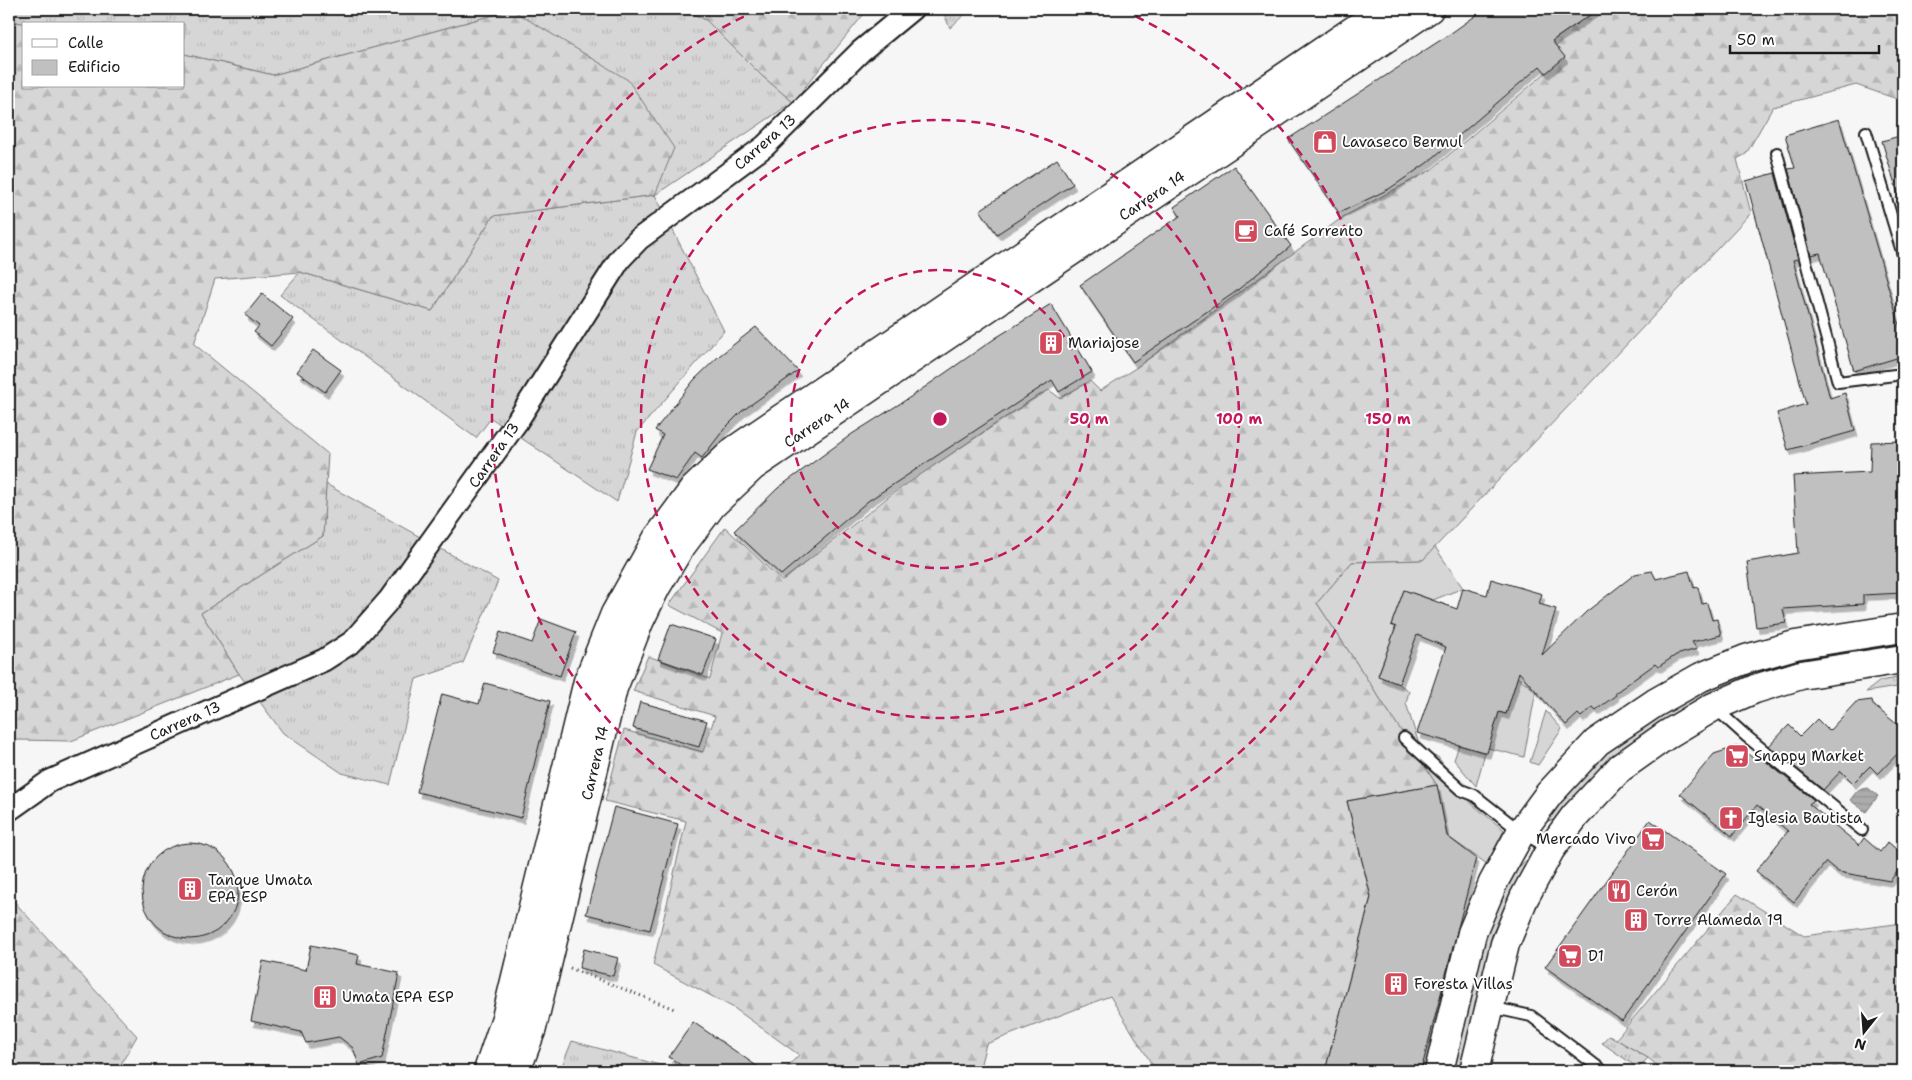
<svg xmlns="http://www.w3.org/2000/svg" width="1912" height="1080" font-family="'Shantell Sans',sans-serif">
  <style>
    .grass { fill: url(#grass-tufts); stroke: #797979 }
    .forest { fill: url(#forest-firs); stroke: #797979 }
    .garden { fill: #d6d6d6; stroke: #797979 }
    .water { fill: url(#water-rules); stroke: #727272 }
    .building { fill: #c0c0c0; stroke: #1c1c1c; filter: url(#shadow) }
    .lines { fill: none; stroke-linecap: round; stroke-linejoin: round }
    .service-casing { stroke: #1c1c1c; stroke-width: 14 }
    .minor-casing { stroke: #1c1c1c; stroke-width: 25 }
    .secondary-casing { stroke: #1c1c1c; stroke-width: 31 }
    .primary-casing { stroke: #1c1c1c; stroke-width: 31 }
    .path { stroke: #1c1c1c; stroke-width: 3; stroke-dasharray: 1 4; stroke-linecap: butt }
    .service { stroke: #fff; stroke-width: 10 }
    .minor { stroke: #fff; stroke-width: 21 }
    .secondary { stroke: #fff; stroke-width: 28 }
    .primary { stroke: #fff; stroke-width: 28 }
    .ring { fill: none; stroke: #c2185b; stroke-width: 2.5; stroke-dasharray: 9 6 }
    .labels { text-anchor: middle; stroke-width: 4; stroke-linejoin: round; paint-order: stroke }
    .street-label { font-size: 15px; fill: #1c1c1c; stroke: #fff }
    .poi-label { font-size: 15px; fill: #1c1c1c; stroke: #fff; text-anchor: start }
    .centre { fill: #c2185b; stroke: #fff; stroke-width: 2.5 }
    .ring-label { font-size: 15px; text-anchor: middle; font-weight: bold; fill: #c2185b; stroke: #fff; stroke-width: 4; stroke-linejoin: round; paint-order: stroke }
  </style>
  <defs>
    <pattern id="grass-tufts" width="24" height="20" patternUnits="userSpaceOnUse" patternTransform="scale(1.25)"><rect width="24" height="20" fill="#d6d6d6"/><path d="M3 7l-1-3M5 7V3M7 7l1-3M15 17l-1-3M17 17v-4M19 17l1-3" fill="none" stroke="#b7b7b7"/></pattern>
    <pattern id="forest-firs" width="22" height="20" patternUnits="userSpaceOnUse" patternTransform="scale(1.25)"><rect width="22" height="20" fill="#d6d6d6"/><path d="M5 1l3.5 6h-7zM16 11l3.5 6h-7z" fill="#b7b7b7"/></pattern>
    <pattern id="water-rules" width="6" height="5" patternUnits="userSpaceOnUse" patternTransform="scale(1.25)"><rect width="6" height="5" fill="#acacac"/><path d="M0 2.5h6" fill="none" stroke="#939393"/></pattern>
    <filter id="shadow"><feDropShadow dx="3" dy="5.5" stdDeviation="0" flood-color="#0004"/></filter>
  </defs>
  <rect width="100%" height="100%" fill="#f6f6f6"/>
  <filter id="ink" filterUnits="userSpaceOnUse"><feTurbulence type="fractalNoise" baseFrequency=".02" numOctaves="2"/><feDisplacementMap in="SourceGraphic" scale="10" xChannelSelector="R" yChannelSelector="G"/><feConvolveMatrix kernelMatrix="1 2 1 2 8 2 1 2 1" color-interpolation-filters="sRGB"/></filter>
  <g filter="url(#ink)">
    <!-- grass -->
    <path class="grass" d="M9,9H684L706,20L761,75L793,102L655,195L724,331L637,432L617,502L491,418L476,438L280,295L300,272L432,311L493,216L655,195L512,10L273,75L184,54V24H28L9,21Z
      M949,9H970L950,28L944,14Z
      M326,484L498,581L463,663L416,679L390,785L342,773L283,733L239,674L201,613L323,536Z
      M1903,677V686L1866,692L1880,681Z
      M1609,1035L1648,1058L1638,1068L1602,1043Z
      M572,1041L663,1066L670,1071H560Z"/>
    <!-- forest -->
    <path class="forest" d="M684,9H868L793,102L761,75L706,20Z
      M1598,9H1903V101L1856,85L1773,107L1746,154L1737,159L1751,213L1423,560L1352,562L1317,603L1437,785L1347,801L1371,897L1325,1071H1156L1110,996L986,1044L979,1071H783L799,1055L734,1008L653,965L686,821L605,801L624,730L703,752L715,716L633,691L648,656L710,679L722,633L669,605L725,527L782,581L892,494L1031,400L1049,390L1060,398L1090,381L1100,391L1137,367L1343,217L1431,170L1564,57L1552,41Z
      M512,10L628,80L674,148L655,195L493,216L432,311L300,272L215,279L194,344L328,454L323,536L201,613L239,674L71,741L18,740L9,746V21L28,24H24V86H184V54L273,75Z
      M1737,894L1804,936L1903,923V1071H1664L1648,1058L1616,1039Z
      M9,896L137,1036L117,1071H9Z"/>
    <!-- garden -->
    <path class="garden" d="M1435,547L1463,588L1433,600L1404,590L1391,625L1396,627L1378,675L1399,684L1409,691L1406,703L1422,754L1438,757L1471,803L1504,830L1487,864L1447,836L1437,785L1317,603L1352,562L1423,560Z
      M1903,638V649L1800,665L1555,820L1548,821L1545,818L1604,750L1704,686L1796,654Z
      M1517,677L1536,690L1524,757L1488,748L1499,712L1506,714Z
      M1546,711L1562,729L1538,765L1530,762Z
      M1459,745L1485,753L1476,786L1454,760Z
      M1527,860L1492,935L1462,1071H1449L1482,932L1508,875Z"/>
    <!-- water -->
    <path class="water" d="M1868,788L1878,796L1866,812L1850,800L1858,790Z"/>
    <!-- building -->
    <path class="building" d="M1485,9H1598L1552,41L1565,57L1546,73L1540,66L1427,163L1389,189L1339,213L1288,139L1447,36Z
      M1839,119L1903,337V356L1854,371L1820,253L1811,255L1788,169L1795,168L1785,135Z
      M1903,135V197L1899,198L1882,141Z
      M1057,159L1073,184L997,234L980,210Z
      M1234,166L1291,246L1234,293L1133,362L1080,285L1180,216L1174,207Z
      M1775,173L1798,259L1793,260L1830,398L1845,393L1855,431L1788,450L1777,413L1806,404L1746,181Z
      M262,294L293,319L271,346L254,332L259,326L245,315Z
      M1051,304L1092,372L1059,392L1052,380L868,501L781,575L734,531L778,488L852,434L912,396L997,337Z
      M756,327L798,371L742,411L725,428L702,458L695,453L676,480L647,469L663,435L655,430L694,380L719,356Z
      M313,350L341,370L325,392L297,372Z
      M1903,441V593L1863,595V604L1783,609L1786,623L1756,627L1747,562L1798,553L1793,476L1870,472L1871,442Z
      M1652,571L1656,579L1689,571L1694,588L1698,587L1702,604L1707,603L1712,620L1717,619L1721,635L1692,642L1697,649L1676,655L1658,667L1655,664L1615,693L1616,695L1596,710L1593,707L1581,717L1578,714L1566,725L1519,672L1506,714L1499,712L1487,753L1417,733L1446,647L1417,635L1399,684L1378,676L1396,627L1391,625L1404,590L1457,609L1463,588L1487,595L1491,579L1542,594L1539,604L1556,609L1542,655L1586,612L1635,574Z
      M541,619L576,632L560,676L493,652L500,632L532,643Z
      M671,624L716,639L703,675L658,659Z
      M485,683L550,701L521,818L417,792L442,694L479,704Z
      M1872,700L1873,705L1903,729V748L1878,774L1870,766L1853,783L1841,771L1823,790L1769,746L1789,725L1800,736L1817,719L1829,731L1856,702Z
      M640,702L707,721L699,747L633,728Z
      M1739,746L1755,760L1759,756L1814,800L1809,804L1859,845L1864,838L1880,852L1888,842L1903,855V864L1890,881L1838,872L1826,862L1794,902L1756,871L1788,831L1757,805L1732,836L1680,794L1714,754Z
      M1437,785L1447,836L1476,858L1421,1071H1325L1371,897L1347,801Z
      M614,807L678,824L650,930L586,914Z
      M1650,820L1726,874L1622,1021L1545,967Z
      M142 891a48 48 0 1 1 96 0a48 48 0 1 1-96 0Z
      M311,945L359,955L357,964L399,973L382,1058L359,1065L353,1048L339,1037L306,1043L301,1032L251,1021L263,961L306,970Z
      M584,949L618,958L613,976L579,968Z
      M693,1022L764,1071H689L669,1057Z"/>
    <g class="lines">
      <defs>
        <path id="service" d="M1866,132L1903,255
          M1777,153L1838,382L1903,374
          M1716,709L1746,736L1862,830
          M1404,738L1461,790L1474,795L1521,832L1550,849
          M1490,1007L1531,1016L1603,1071"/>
        <path id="minor" d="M9,810L50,781L324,660L352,642L389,600L516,423L620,259L639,239L765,146L861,51L912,9"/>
        <path id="secondary" d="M488,1071L506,1018L588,681L615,614L657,539L694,489L735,450L1385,9
          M516,1071L532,1028L613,688L639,622L656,587L679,549L712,505L752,467L1429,9"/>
        <path id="primary" d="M1439,1071L1472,933L1493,883L1521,832L1549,794L1597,742L1655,703L1701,677L1746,659L1795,645L1903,628
          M1474,1071L1505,944L1524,898L1550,850L1575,816L1620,768L1668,734L1713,707L1755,689L1801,675L1903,659"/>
      </defs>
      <!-- service casing -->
      <use href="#service" class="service-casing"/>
      <!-- minor casing -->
      <use href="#minor" class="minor-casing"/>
      <!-- secondary casing -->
      <use href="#secondary" class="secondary-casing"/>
      <!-- primary casing -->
      <use href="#primary" class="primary-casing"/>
      <!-- path -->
      <path class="path" d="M570,968L677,1010"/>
      <!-- service -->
      <use href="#service" class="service"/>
      <!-- minor -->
      <use href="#minor" class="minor"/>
      <!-- secondary -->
      <use href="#secondary" class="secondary"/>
      <!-- primary -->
      <use href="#primary" class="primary"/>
    </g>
  </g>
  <!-- distance rings -->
  <g class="ring">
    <circle cx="940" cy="419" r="149"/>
    <circle cx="940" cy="419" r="299"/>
    <path d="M1122 10A448 448 0 1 1 758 10"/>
  </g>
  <!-- icons -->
  <defs>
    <symbol id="shop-square" viewBox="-11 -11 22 22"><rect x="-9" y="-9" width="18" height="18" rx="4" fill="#d1495b" stroke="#fff"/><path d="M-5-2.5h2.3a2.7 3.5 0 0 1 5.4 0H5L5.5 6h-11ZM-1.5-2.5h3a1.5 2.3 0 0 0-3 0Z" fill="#fff"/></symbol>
    <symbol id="cafe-square" viewBox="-11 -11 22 22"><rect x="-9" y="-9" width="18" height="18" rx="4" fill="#d1495b" stroke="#fff"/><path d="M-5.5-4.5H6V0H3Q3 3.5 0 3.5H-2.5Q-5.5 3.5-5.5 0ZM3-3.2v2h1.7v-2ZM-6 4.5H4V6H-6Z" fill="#fff"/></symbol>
    <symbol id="building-square" viewBox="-11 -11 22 22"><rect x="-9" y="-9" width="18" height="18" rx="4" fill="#d1495b" stroke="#fff"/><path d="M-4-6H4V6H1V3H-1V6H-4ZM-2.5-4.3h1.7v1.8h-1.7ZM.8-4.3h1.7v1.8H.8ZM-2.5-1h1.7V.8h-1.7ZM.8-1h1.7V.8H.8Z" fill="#fff"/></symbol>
    <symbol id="supermarket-square" viewBox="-11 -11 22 22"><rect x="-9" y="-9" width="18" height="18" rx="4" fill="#d1495b" stroke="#fff"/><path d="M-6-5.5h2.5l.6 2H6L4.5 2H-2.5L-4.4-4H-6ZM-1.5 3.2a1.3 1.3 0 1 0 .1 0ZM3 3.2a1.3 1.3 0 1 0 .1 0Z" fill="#fff"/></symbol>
    <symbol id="church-square" viewBox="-11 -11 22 22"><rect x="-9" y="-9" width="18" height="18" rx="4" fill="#d1495b" stroke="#fff"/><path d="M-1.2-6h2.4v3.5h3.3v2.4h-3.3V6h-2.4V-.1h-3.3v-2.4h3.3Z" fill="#fff"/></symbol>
    <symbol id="restaurant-square" viewBox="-11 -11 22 22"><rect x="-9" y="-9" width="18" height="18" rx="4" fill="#d1495b" stroke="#fff"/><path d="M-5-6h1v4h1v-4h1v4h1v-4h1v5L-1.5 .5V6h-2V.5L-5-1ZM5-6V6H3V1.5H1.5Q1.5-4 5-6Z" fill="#fff"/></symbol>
  </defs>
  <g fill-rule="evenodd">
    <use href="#shop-square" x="1311" y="128" width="28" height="28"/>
    <use href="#cafe-square" x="1232" y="217" width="28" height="28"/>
    <use href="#building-square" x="1037" y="329" width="28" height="28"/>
    <use href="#supermarket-square" x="1723" y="742" width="28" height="28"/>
    <use href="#church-square" x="1717" y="804" width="28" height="28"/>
    <use href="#supermarket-square" x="1639" y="825" width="28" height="28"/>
    <use href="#building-square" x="176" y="875" width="28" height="28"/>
    <use href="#restaurant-square" x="1605" y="877" width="28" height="28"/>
    <use href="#building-square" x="1622" y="906" width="28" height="28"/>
    <use href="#supermarket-square" x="1556" y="942" width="28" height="28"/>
    <use href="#building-square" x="1382" y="970" width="28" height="28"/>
    <use href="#building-square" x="311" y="983" width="28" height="28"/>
  </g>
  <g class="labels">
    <!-- street labels -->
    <g class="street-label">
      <text transform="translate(765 142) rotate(-41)" y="5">Carrera 13</text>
      <text transform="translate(1152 196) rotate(-34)" y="5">Carrera 14</text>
      <text transform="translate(817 423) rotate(-34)" y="5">Carrera 14</text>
      <text transform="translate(494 455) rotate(-55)" y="5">Carrera 13</text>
      <text transform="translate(185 721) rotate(-24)" y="5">Carrera 13</text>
      <text transform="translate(595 763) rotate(-77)" y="5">Carrera 14</text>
    </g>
    <!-- poi labels -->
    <g class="poi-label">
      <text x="1342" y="147">Lavaseco Bermul</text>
      <text x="1264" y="236">Café Sorrento</text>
      <text x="1068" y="348">Mariajose</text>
      <text x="1754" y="761">Snappy Market</text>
      <text x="1748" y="823">Iglesia Bautista</text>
      <text x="1636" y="844" text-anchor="end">Mercado Vivo</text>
      <text x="208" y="885">Tanque Umata<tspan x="208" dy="17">EPA ESP</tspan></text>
      <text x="1636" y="896">Cerón</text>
      <text x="1654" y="925">Torre Alameda 19</text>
      <text x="1588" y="961">D1</text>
      <text x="1414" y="989">Foresta Villas</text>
      <text x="342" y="1002">Umata EPA ESP</text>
    </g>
  </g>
  <circle cx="940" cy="419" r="8" class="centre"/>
  <g class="ring-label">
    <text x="1089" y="424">50 m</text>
    <text x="1239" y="424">100 m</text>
    <text x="1388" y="424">150 m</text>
  </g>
  <!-- margin -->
  <rect width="1912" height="1080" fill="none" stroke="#fff" stroke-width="30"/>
  <rect x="15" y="15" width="1882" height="1050" fill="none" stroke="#1c1c1c" stroke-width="2" filter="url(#ink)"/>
  <!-- legend -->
  <rect x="22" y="22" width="162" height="65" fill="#ffffff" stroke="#a4a4a4"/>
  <rect x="32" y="39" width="25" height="8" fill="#ffffff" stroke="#a4a4a4"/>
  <text x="68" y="48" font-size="15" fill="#1c1c1c">Calle</text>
  <rect x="32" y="60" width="25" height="15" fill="#c0c0c0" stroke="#a4a4a4"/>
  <text x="68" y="72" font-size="15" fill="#1c1c1c">Edificio</text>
  <!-- north arrow -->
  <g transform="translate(1864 1032) rotate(197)" stroke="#ffffff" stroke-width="4" paint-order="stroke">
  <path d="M0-4L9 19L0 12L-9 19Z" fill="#1c1c1c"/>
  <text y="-8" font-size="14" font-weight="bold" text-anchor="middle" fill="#1c1c1c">N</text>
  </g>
  <!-- scale -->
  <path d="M1730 45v8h149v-8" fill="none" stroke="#1c1c1c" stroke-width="2.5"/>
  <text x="1737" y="45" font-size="15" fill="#1c1c1c" stroke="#ffffff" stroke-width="4" paint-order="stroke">50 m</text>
</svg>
